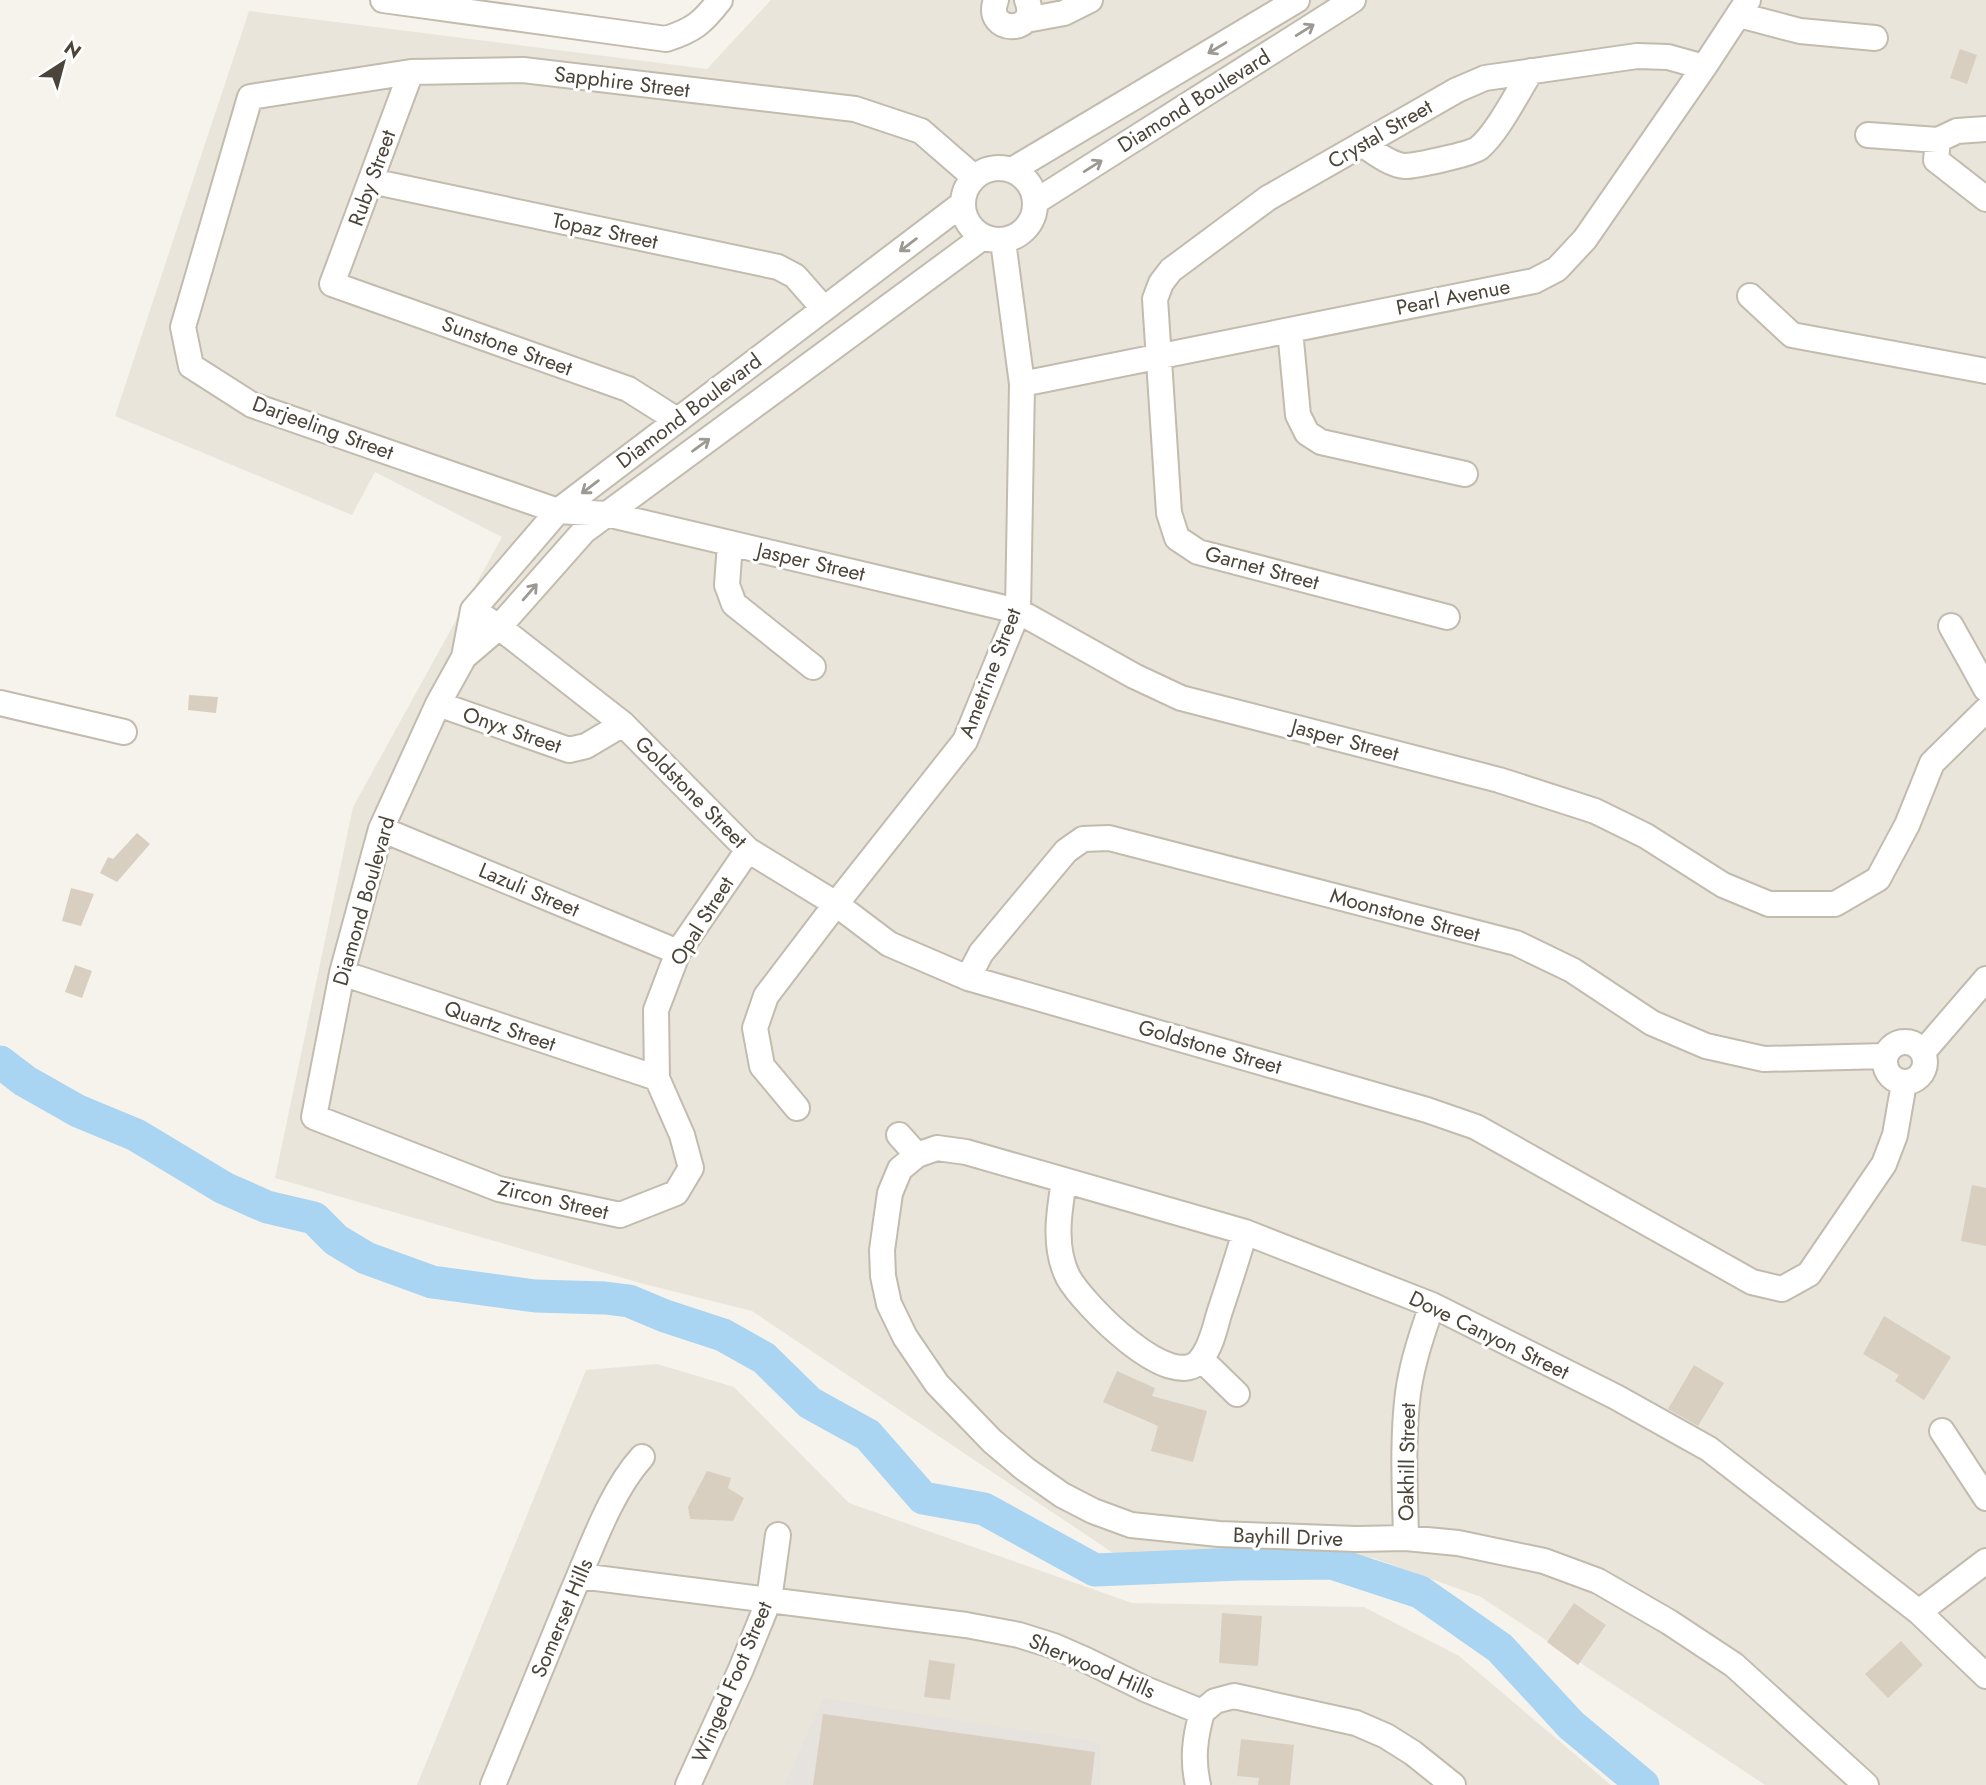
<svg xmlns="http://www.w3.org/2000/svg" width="1986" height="1785" font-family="Jost,sans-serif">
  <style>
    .residential { fill: #eae5da }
    .industrial { fill: #e6e2dd }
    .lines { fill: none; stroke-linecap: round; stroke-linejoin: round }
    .river { stroke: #a9d4f2; stroke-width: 33 }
    .building { fill: #d8cfc1 }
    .minor-casing { stroke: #c2bbae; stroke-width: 28 }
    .minor { stroke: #fff; stroke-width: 24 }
    .oneway { stroke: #9c9892 }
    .labels { text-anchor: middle; stroke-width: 6; stroke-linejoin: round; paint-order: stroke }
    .street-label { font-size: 21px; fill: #4b4439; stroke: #fff }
  </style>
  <rect width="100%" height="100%" fill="#f6f3ec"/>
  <!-- residential -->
  <path class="residential" d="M771,0H1986V1785H1765L1481,1597L1373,1558L1116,1555L752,1311L640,1283L275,1178L353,807L502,537L375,472L352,515L115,416L249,11L707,69Z
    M657,1364L734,1387L849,1503L1132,1603L1364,1607L1459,1656L1611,1785H1100V1744L823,1699L784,1785H417L586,1370Z"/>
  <!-- industrial -->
  <path class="industrial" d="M823,1698L1100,1743V1785H784Z"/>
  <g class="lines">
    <!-- river -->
    <path class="river" d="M0,1062L25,1081L78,1111L136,1135L224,1188L267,1207L314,1218L336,1240L366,1258L432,1282L535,1296L605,1298L629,1301L665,1316L723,1335L764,1358L810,1403L868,1435L923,1498L984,1509L1095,1570L1240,1564L1332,1563L1420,1592L1500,1648L1571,1725L1643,1785"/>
  </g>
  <!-- building -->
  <path class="building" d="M1960,49L1977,55L1967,84L1950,78Z
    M189,695L218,697L216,713L188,710Z
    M137,833L150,844L117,882L100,873L108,857L113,859Z
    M71,888L94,894L81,926L62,921Z
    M75,965L92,971L82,998L65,992Z
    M1972,1185L1986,1188V1246L1961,1241Z
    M1884,1316L1951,1357L1924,1400L1895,1381L1899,1375L1863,1354Z
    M1694,1365L1724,1383L1698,1426L1668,1409Z
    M1117,1371L1155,1388L1152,1396L1207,1411L1193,1462L1151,1451L1158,1426L1103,1402Z
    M707,1471L731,1478L728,1488L744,1498L733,1521L690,1519L688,1507Z
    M1574,1603L1606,1625L1578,1665L1547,1642Z
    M1222,1613L1262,1616L1258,1666L1219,1663Z
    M1901,1641L1923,1665L1888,1698L1865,1674Z
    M929,1660L955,1664L950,1700L924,1697Z
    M823,1714L1095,1752L1091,1785H813Z
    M1241,1739L1294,1745L1290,1785H1258L1259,1778L1237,1776Z"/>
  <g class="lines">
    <defs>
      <path id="minor" d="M383,0L666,39C694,30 702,23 720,0
        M996,0C983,35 1041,35 1027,0
        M1739,15L1800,31L1875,38
        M1026,20L1064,13L1090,0
        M411,72L332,284L628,389L677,420
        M1986,129L1957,131L1938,140L1936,160L1986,199
        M1868,135L1938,140
        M1362,144C1374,152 1390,165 1405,166C1416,166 1471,154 1479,148C1498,132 1517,93 1531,71
        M963 204a36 36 0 1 1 72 0a36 36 0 1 1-72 0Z
        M1012,170L1297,0
        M974,177L921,131L855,109L523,70L411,72L250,97L183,327L191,366L252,405L558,511L607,514L1018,611L1134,676L1181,698L1499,780L1595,811L1646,836L1723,885L1769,904H1835L1878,879L1907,825L1932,763L1986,710
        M371,181L778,267L795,276L824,309
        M1035,202L1353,0
        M1750,296L1792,335L1986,371
        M1290,330L1298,415L1307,433L1321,442L1465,474
        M1022,384L1534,281L1557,269L1585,239L1704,67L1748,0
        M730,543L727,585L734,604L813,667
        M473,610L499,627L623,724L748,850L836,904L889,944L968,978L1427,1110L1476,1127L1752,1282L1782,1289L1809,1274L1884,1164L1895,1135L1904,1083
        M1447,617L1198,552L1177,538L1169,513L1155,299L1161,283L1171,270L1268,198L1457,90L1485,78L1637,56L1668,57L1704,67
        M1951,626L1986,689
        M464,657L499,627L584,531L983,237
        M0,703L124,732
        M438,704L569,750L586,746L623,724
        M381,829L678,952
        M748,850L678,952L656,1010L657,1078L682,1135L691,1168L676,1193L620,1215L499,1189L314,1117L342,973L381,829L438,704L464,657L473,610L558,511L962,204
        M342,973L657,1078
        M968,978L981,953L1066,851L1083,839L1109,838L1516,943L1572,970L1652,1023L1706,1046L1764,1059L1886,1056
        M1885 1062a20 20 0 1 1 40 0a20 20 0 1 1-40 0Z
        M1923,1052L1986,979
        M797,1108L762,1066L755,1028L766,996L836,904L965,741L1018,611L1022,384L1003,241
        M899,1135L917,1155
        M1064,1181C1059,1212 1053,1247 1068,1277C1082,1303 1173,1397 1201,1359C1211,1347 1215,1328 1219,1314C1228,1287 1237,1259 1245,1232
        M1201,1359L1237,1394
        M1942,1431L1986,1498
        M1406,1538C1405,1490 1402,1441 1408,1393C1412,1363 1422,1334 1432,1305
        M580,1576L966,1625L1019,1635L1054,1646L1086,1660L1145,1689L1202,1712
        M1919,1612L1986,1561
        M1202,1712L1215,1701L1234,1696L1356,1723L1386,1736L1413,1753L1453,1785
        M493,1785C519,1722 545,1659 571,1595C590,1552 610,1492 642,1457
        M688,1785L741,1669L769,1600L778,1535
        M1198,1785C1192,1759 1195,1737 1202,1712
        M1866,1785L1734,1665L1669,1622L1598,1581L1544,1561L1458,1543L1406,1538L1356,1539L1219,1534L1131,1525L1093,1511L1062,1495L1025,1469L992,1441L937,1384L905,1337L889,1304L883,1276L882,1250L890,1193L900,1169L917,1155L937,1148L966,1152L1245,1232L1432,1305L1616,1397L1709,1449L1919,1612L1986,1676"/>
    </defs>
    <!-- minor casing -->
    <use href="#minor" class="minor-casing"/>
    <!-- minor -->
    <use href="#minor" class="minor"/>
  </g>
  <!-- one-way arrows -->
  <defs><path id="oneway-shaft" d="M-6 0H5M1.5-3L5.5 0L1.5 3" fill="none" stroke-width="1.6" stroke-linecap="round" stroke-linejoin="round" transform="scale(1.75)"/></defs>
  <g class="oneway">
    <use href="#oneway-shaft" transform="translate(1305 30) rotate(-32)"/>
    <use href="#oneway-shaft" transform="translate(1217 48) rotate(149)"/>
    <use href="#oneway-shaft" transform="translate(1093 166) rotate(-32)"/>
    <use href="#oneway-shaft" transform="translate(908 245) rotate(143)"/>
    <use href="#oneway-shaft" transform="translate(701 445) rotate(-36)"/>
    <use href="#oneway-shaft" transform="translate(590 487) rotate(143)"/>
    <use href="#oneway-shaft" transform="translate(530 592) rotate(-49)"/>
  </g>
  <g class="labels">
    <!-- street labels -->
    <g class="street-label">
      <text transform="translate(622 82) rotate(7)" y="7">Sapphire Street</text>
      <text transform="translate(1194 101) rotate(-32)" y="7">Diamond Boulevard</text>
      <text transform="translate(1380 134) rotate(-30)" y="7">Crystal Street</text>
      <text transform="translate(372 178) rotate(-70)" y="7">Ruby Street</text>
      <text transform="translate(605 231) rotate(12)" y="7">Topaz Street</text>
      <text transform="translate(1453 297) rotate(-11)" y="7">Pearl Avenue</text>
      <text transform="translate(507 346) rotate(20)" y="7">Sunstone Street</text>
      <text transform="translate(689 411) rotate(-37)" y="7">Diamond Boulevard</text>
      <text transform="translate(323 428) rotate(20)" y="7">Darjeeling Street</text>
      <text transform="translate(811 562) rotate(13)" y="7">Jasper Street</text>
      <text transform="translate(1262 568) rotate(15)" y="7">Garnet Street</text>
      <text transform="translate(990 673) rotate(-69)" y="7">Ametrine Street</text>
      <text transform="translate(512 730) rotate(19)" y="7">Onyx Street</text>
      <text transform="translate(1345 740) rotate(15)" y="7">Jasper Street</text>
      <text transform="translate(691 792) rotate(45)" y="7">Goldstone Street</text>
      <text transform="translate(529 890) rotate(23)" y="7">Lazuli Street</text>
      <text transform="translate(364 901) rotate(-74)" y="7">Diamond Boulevard</text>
      <text transform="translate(1405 915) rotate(15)" y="7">Moonstone Street</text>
      <text transform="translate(702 921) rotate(-58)" y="7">Opal Street</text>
      <text transform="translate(500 1026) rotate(19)" y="7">Quartz Street</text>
      <text transform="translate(1210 1047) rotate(16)" y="7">Goldstone Street</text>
      <text transform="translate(553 1200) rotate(13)" y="7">Zircon Street</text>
      <text transform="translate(1489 1335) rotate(26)" y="7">Dove Canyon Street</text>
      <text transform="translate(1407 1462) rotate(-89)" y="7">Oakhill Street</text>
      <text transform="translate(1288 1537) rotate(2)" y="7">Bayhill Drive</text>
      <text transform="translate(562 1618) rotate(-67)" y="7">Somerset Hills</text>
      <text transform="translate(1092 1666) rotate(23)" y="7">Sherwood Hills</text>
      <text transform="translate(732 1682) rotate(-67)" y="7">Winged Foot Street</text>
    </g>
  </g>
  <!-- north arrow -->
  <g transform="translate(63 63) rotate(36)" stroke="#ffffff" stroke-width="5" paint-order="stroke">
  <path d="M0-5L12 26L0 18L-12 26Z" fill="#4b4439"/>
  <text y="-10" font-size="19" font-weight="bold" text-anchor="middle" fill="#4b4439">N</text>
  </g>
</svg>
